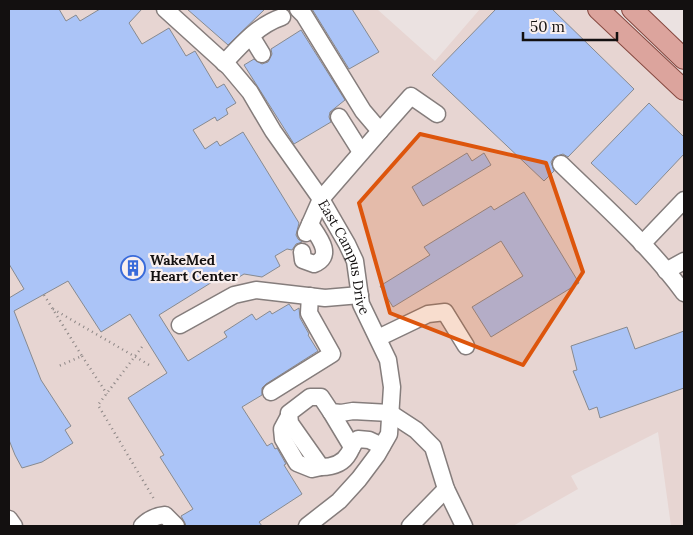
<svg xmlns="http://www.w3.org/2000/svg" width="693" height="535" font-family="Lora,serif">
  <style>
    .built { fill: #e7d5d2 }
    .building { fill: #abc4f7; stroke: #878a90 }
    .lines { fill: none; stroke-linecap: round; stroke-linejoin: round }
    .minor-casing { stroke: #857d7c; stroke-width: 19 }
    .major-casing { stroke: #864941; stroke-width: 22 }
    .path { stroke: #8c8685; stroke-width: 2.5; stroke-dasharray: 1 4; stroke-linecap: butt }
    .minor { stroke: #fff; stroke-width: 16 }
    .major { stroke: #dca49d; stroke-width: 20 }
    .marked { fill: #dd550c; fill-opacity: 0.2; stroke: #dd550c; stroke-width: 4; stroke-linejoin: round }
    .labels { text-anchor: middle; stroke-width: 4.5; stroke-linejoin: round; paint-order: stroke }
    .street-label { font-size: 14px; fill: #131010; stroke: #f9efee }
    .poi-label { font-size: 14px; font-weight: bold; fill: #131010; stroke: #f9efee; text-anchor: start }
  </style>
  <rect width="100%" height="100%" fill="#ebe2e1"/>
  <!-- built -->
  <path class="built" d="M9,9H377L435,61L480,9H585L684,104V526H671L658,432L571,476L578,489L513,526H9Z"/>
  <!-- building -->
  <path class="building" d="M9,9H59L66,21L76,15L80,21L100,9H142L129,23L142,44L169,28L186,56L195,51L217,88L224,84L236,103L226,109L228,114L217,121L215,117L193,130L205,149L217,141L220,146L243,132L299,223L296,235L298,239L302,242L296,244L292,250L287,249L275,256L280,266L262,277L244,274L231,282L217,279L159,315L188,361L227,337L224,332L252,314L256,320L270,311L272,314L289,304L294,311L299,308L300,318L309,334L308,335L318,351L266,384L262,388V395L242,407L267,446L272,443L275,449L277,448L286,464L284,465L302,494L259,522L262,526H186L185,523L181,516L193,509L160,457L164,455L128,398L167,373L130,314L101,332L68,281L14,311L41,380L71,426L65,430L73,443L42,462L22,468L15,455L9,440V298L24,289L9,264Z
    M187,9H265L228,45Z
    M312,9H352L379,52L349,69Z
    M496,9H552L634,89L568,157L563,154L554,157L551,162L554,171L544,181L432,75Z
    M301,30L345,100L330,112L329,117L331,122L294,144L244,65L254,59L262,64L268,62L272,54L271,49Z
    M649,103L684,137V154L636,205L591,163Z
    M467,153L472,161L484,153L491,165L423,206L412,187Z
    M524,192L579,283L491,337L472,307L523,276L501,241L393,307L380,286L430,255L424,247L491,206L494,210Z
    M627,327L635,349L684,331V388L600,418L597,407L589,410L573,371L577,370L571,346Z"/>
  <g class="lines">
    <defs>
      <g id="minor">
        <path id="s1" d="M165,9L229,67L250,92L273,131L321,199L347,244L355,261L361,304L388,360L392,387L389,434L377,455L359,479L339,501L307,526"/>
        <path d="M298,9L304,15L363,111L380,131L321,199L306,233"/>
        <path d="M251,36L262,54"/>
        <path d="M224,63C241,45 258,25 282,17"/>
        <path d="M339,117L361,152"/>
        <path d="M380,131L411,96L437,114"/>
        <path d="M561,164C604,206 649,245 684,293"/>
        <path d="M642,244L684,200"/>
        <path d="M302,252L303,260L314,264C335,256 318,236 310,224"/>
        <path d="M666,271L684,261"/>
        <path d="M180,325L234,295L256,290L325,298L360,295"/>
        <path d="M378,338L428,314L445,312L466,346"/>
        <path d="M271,392L332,354L309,313L310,296"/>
        <path d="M331,412L352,447"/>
        <path d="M289,416L282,429L283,439L297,463L312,469L321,467"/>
        <path d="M382,446L369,440L358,439C353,443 352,448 349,453C343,464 332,467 321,467L290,423L289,413L310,397H321L331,412L341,413L353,411L390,413L416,430L433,447L446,489L464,526"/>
        <path d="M9,519L14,526"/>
        <path d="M142,526C149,519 155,516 165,515L176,526"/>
        <path d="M410,526L446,489"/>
      </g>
      <path id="major" d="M598,9L684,90
        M632,9L684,59"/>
    </defs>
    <!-- minor casing -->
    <use href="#minor" class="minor-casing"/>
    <!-- major casing -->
    <use href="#major" class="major-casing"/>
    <!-- path -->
    <path class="path" d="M44,295L82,356L59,366
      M53,309L151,366
      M142,347L98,405L154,499
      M82,356L107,394"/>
    <!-- minor -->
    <use href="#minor" class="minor"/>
    <!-- major -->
    <use href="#major" class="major"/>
  </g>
  <!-- marked area -->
  <path class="marked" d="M420,134L546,163L583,272L523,365L390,313L359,203Z"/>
  <!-- icons -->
  <defs>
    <symbol id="building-ring" viewBox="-11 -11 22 22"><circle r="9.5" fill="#f9efee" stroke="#396ada" stroke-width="1.5"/><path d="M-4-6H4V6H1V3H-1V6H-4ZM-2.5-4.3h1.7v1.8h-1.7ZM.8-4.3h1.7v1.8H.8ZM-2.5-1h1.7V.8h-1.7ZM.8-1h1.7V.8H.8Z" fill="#396ada"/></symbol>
  </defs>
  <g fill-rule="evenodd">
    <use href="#building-ring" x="119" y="254" width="28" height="28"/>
  </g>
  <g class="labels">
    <!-- street labels -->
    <g class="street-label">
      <text dy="5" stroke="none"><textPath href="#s1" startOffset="311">East Campus Drive</textPath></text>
    </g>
    <!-- poi labels -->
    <g class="poi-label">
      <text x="150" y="265">WakeMed<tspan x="150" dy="16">Heart Center</tspan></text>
    </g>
  </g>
  <!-- border -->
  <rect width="693" height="535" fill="none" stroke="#131010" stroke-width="20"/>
  <!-- scale -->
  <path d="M523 32v8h94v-8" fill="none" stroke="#131010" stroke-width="2.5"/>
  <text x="530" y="32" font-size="15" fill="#131010" stroke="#f9efee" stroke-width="4" paint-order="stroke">50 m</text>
</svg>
